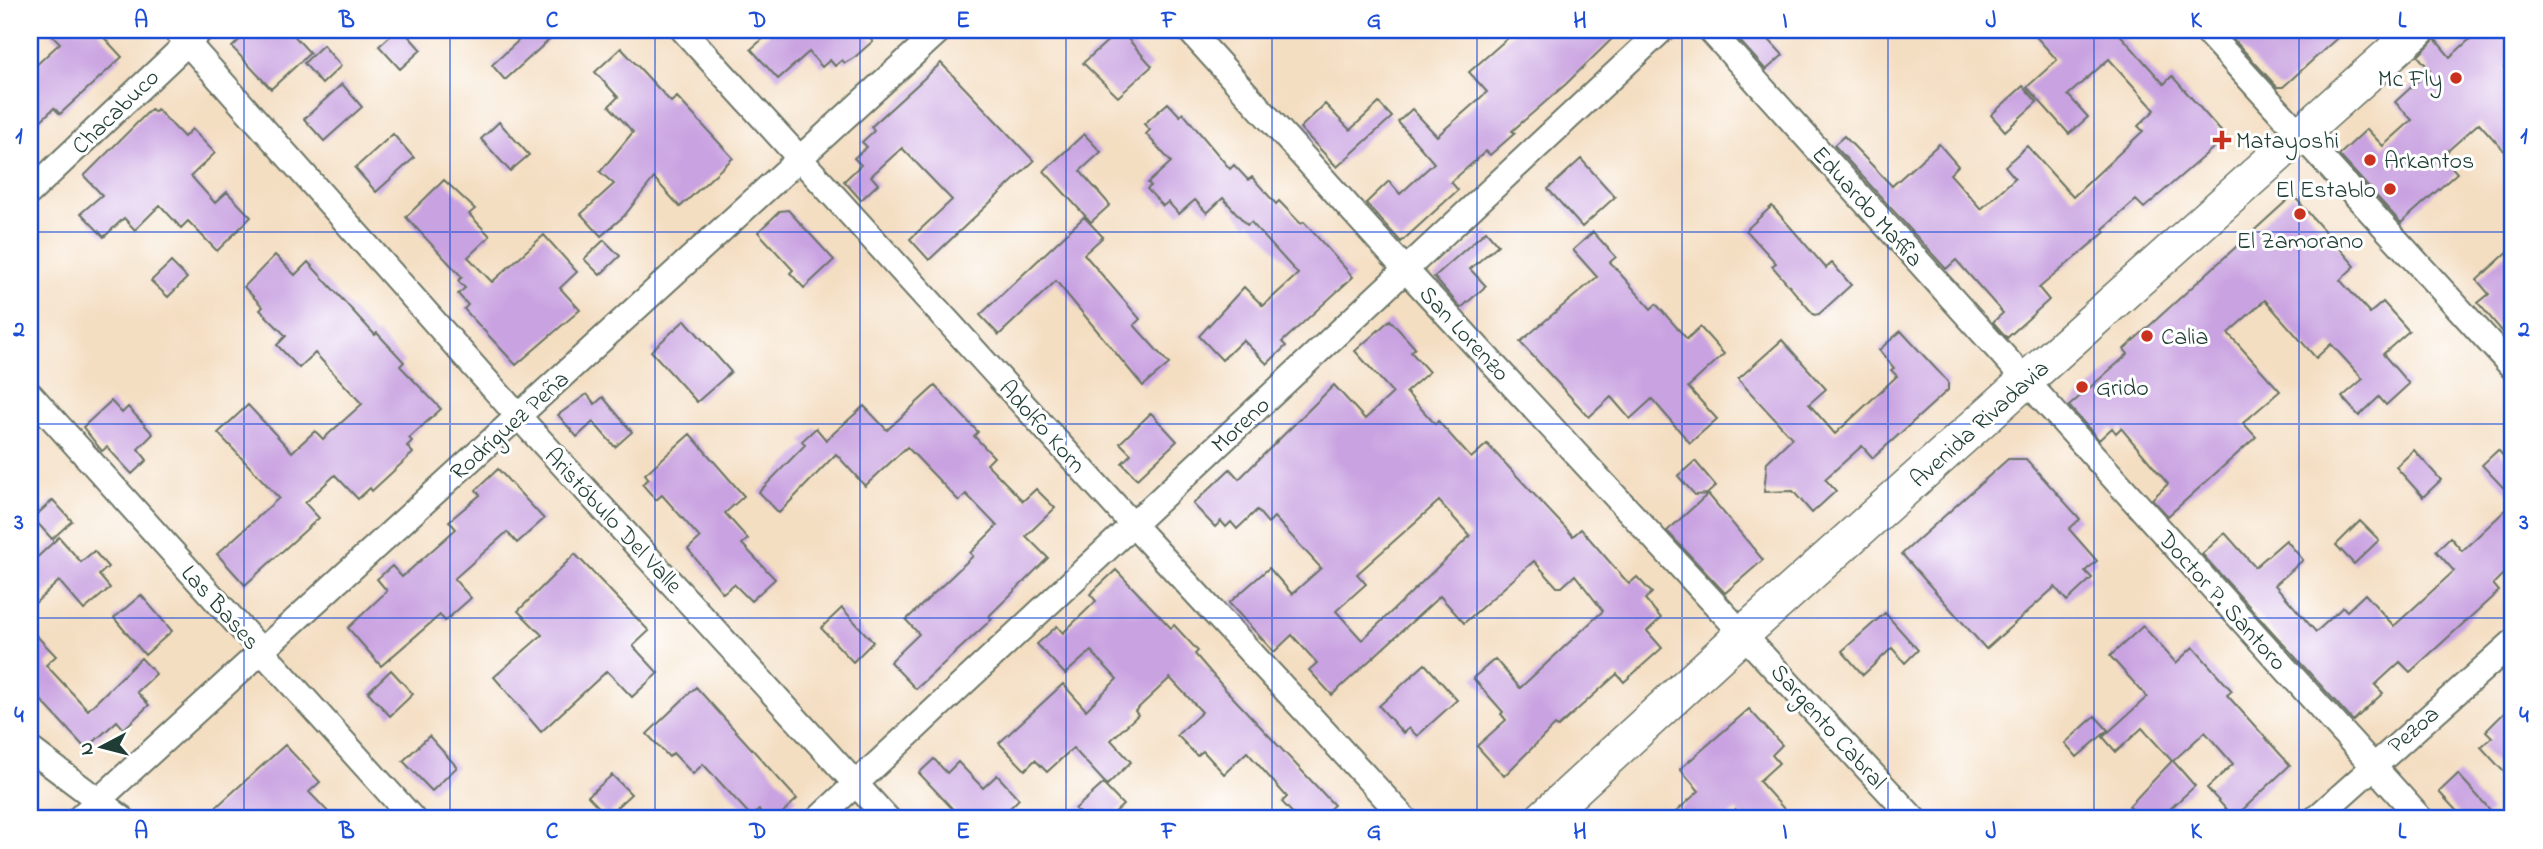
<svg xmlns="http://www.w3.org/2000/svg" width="2543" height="849" font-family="'Indie Flower',sans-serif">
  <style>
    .building { fill: #c9a3e1; fill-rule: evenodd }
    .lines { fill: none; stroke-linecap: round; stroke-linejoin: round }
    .minor-casing { stroke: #6a7566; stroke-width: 28 }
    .secondary-casing { stroke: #6a7566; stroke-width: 38 }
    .minor { stroke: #fff; stroke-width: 24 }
    .secondary { stroke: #fff; stroke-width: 35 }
    .grid { fill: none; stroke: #1d4ed8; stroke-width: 2; stroke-opacity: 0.55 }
    .poi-dot { fill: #c8321e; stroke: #fff; stroke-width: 2.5 }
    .labels { text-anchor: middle; stroke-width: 6; stroke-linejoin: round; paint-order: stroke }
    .poi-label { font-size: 24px; fill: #1f3d34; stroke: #fff; text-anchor: start }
    .street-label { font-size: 24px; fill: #1f3d34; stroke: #fff }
    .neatline { fill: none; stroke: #1d4ed8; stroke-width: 2.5 }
    .grid-label { font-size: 23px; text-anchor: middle; font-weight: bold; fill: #1d4ed8 }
  </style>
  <rect width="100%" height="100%" fill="#fff"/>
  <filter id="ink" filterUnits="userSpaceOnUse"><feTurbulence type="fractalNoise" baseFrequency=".0143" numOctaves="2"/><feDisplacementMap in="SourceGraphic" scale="14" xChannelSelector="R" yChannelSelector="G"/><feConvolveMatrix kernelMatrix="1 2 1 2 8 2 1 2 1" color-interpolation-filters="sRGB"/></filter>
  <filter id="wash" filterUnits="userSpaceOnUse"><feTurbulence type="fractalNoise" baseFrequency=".00686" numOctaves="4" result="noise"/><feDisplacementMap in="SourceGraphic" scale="28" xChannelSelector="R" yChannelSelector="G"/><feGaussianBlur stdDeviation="1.57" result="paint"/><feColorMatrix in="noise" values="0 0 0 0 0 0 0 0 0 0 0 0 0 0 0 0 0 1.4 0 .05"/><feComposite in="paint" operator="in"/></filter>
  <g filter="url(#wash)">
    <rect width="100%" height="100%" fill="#f4dec2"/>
    <g id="blocks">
      <!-- building -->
      <path class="building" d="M47,30H97L122,57L60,114L54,108L30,131V71L60,43Z
        M250,30H289L310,53L271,89L232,47Z
        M397,30H403L421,50L400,69L379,46Z
        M530,30H560L505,80L492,65Z
        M773,30H863L873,41L855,57L845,63L842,60L835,66L830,60L822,67L809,52L778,79L751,49Z
        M1120,30L1152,66L1118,97L1083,63Z
        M1517,30H1621L1566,84L1512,131L1515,133L1490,155L1486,151L1451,182L1458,190L1401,242L1366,203L1389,181L1400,194L1434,163L1398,122L1412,109L1437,136L1487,92L1469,72Z
        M1730,30H1760L1783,55L1766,70Z
        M2030,30H2116L2164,84L2172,76L2226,137L2144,208L2136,200L2103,229L2105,232L2039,288L2049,300L2007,338L1993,322L2003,313L1956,260L1946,269L1834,145L1844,136L1892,186L1939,144L1958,166L1950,174L1981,209L2015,178L2005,166L2027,146L2073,197L2143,131L2138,126L2155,110L2109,59L2068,95L2088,117L2069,134L2027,87L2057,60Z
        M2225,30H2346L2283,87H2277Z
        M2480,30H2513V61L2504,68L2513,78V161L2479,123L2442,156L2457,173L2401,223L2339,155L2367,129L2383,146L2412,120L2395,102L2430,70L2418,56L2435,39L2450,57Z
        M323,45L341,66L322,84L304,63Z
        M621,48L671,102L677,97L733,158L680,207L654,178L624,216L601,236L581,214L614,184L600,172L633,132L609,106L618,97L595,72Z
        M941,63L1034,161L929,260L910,239L952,200L902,148L871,176L878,184L861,200L844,181L861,165L854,158L867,147L862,142L874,131L871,127Z
        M342,84L362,107L324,141L304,119Z
        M2023,86L2037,102L2005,131L1991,115Z
        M1168,103L1180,116L1183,113L1230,169L1234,165L1248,180L1252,177L1276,204L1279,201L1301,224L1304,222L1353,277L1282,342L1286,346L1267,364L1243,340L1222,360L1199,336L1244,287L1263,306L1298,274L1251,222L1247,225L1223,198L1207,213L1195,200L1179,214L1168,202L1163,206L1147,189L1151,186L1148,183L1171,162L1146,134L1150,130L1144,124Z
        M1379,103L1392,117L1337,167L1300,128L1325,104L1350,130Z
        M151,109L155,112L157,109L184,137L192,129L215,153L191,176L215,203L227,192L251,217L217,251L188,221L181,228L160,205L135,230L124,218L104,237L81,213L102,195L84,176Z
        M499,122L529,155L510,171L481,139Z
        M393,134L414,158L376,192L355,168Z
        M1084,134L1101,152L1080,171L1110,205L1091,222L1044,171Z
        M1581,159L1615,197L1582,227L1548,189Z
        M444,180L475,209L469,214L490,236L468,257L492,282L544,235L577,272L560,288L580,310L516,365L464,309L468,305L458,294L465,288L458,281L462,277L406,217Z
        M2293,195L2355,266L2340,280L2370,313L2383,302L2409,331L2383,354L2409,384L2386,405L2379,397L2359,416L2342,397L2363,379L2331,344L2316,358L2265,300L2228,333L2280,391L2243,423L2256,437L2168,516L2152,499L2168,484L2121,428L2116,433L2112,428L2099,440L2069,406L2128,354L2124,349Z
        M1772,206L1826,268L1832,263L1851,285L1819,314L1814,315L1772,266L1776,263L1746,230Z
        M788,210L834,260L804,288L790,273L793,270L758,232L780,211Z
        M1084,217L1103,237L1084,254L1140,319L1134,325L1169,364L1143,386L1056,281L999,335L980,315Z
        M1486,231L1498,245L1470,269L1486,286L1461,308L1434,277Z
        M1593,232L1616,257L1610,262L1651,309L1656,304L1687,339L1700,327L1724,354L1688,387L1717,419L1690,443L1652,399L1630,419L1611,397L1589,417L1520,342L1597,277L1573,250Z
        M604,240L620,256L600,275L584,259Z
        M2513,247V344L2478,303L2489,294L2477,280Z
        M275,255L295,275L308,262L375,335L377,333L404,362L400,366L441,409L409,438L412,441L407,446L413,453L372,491L370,488L358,499L335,475L305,503L319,518L245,585L217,554L279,498L218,433L248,405L292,452L315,431L323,439L362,404L315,353L299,368L277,345L286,336L260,310L263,307L244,287Z
        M171,262L187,278L168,297L151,281Z
        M685,320L731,372L697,402L651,351Z
        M1390,320L1415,348L1411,352L1429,372L1406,392L1435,424L1438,421L1471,458L1487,444L1573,536L1581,529L1629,584L1637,577L1652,593L1645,599L1661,618L1647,631L1662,648L1624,682L1617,674L1558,727L1555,725L1504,776L1477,746L1506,720L1501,714L1503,712L1473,678L1495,659L1520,688L1603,611L1575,575L1562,587H1557L1534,561L1464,623L1440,596L1332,695L1309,670L1317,663L1292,635L1274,652L1229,603L1269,568L1292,594L1321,568L1274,517L1268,523L1257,510L1237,529L1231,522L1226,527L1221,521L1215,527L1193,504L1230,469L1239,479L1334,385L1365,419L1393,393L1355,351ZM1439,501L1470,536L1362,640L1336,611L1366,584L1357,574Z
        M1901,331L1948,382V390L1873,458L1862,446L1825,479L1836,491L1812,513L1793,491L1764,492L1767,462L1792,438L1738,379L1782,340L1826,389L1809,404L1835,434L1897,376L1891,370L1894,368L1879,350Z
        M935,386L978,432L974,436L994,457L987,464L1023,501L1036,489L1055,508L1026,536L1048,558L989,616L992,619L916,689L890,662L919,634L906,620L973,556L970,553L997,526L966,494L959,501L907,447L865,486L836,454L779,513L759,492L805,445L802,441L816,428L826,440L864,406L887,430Z
        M587,394L595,404L603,397L632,432L615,447L593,422L577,437L558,415Z
        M111,401L122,413L128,407L153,434L138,449L147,460L132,474L107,447L102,451L83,427Z
        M1151,413L1177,441L1137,479L1122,463L1131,454L1120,443Z
        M690,434L744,496L725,513L748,539L742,544L775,579L751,601L734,584L723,593L688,549L700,538L662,495L656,500L642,484L649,479L645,474Z
        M2414,450L2441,480L2423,497L2396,467Z
        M2498,450L2513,467V498L2482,465Z
        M2008,459H2026L2080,519L2069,529L2097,561L2085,571L2092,578L2067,601L2055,587L1986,649L1902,554Z
        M1695,461L1716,486L1707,494L1695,495L1678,476Z
        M498,469L544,519L517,543L507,532L454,579L471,598L445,621L440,615L381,666L348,628L387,591L377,579L392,566L402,577L456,529L449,521L480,495L476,490Z
        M1708,494L1763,560L1725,593L1667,531Z
        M53,500L72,521L52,539L33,518Z
        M2513,503V564L2493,584L2499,591L2410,672L2400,662L2375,685L2383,693L2353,721L2202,554L2225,533L2255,567L2286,540L2303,560L2275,585L2316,632L2343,607L2347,611L2365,594L2394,626L2454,571L2436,551L2450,537L2462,551Z
        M2360,521L2379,540L2354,564L2336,545Z
        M59,537L81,562L94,551L108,567L99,575L110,588L84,610L59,581L30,608V564Z
        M575,554L649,631L633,646L658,673L632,697L607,671L541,732L494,677L542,635L518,611Z
        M1116,570L1171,628L1174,625L1198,651L1195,654L1225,689L1334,805L1318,819H1298L1282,802L1287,797L1247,752L1224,774L1203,751L1197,756L1177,735L1202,712L1170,678L1135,711L1138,715L1111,740L1131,762L1107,785L1073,748L1047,772L1035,760L1025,770L999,743L1063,684L1086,710L1117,679L1091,651L1065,674L1037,644L1057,626L1063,633L1096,601L1090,594Z
        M141,595L172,631L145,655L114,618Z
        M842,608L873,642L853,662L821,628Z
        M1885,613L1918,650L1905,663L1892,648L1863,675L1842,651Z
        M2143,626L2176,663L2193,647L2232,691L2227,695L2290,765L2234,818L2207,788L2233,764L2205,732L2173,761L2195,786L2171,808L2181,819H2141L2129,806L2172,761L2142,728L2116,752L2103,737L2147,697L2110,656Z
        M30,629L56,656L46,665L88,710L141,658L156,674L137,692L149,705L124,729L117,721L86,749L39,698L30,706Z
        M1425,664L1457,700L1417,736L1409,728L1403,733L1379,706Z
        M391,670L413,694L390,716L368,692Z
        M696,687L797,799L776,819H767L759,810L752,817L703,764L693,774L673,753L669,757L647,734Z
        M2513,704V782L2481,747L2492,737L2486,731Z
        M1749,709L1782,745L1772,755L1779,763L1759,781L1793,819H1745L1736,810L1726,819H1668L1699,791L1680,769Z
        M2095,716L2108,730L2077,757L2065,743Z
        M429,736L457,767L432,791L403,761Z
        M285,745L320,782L309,792L335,819H203Z
        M934,759L947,773L958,762L983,788L997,775L1019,799L1010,808L1021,819H962L919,773Z
        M2458,774L2491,811L2482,819H2464L2439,792Z
        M612,775L631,794L607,816L588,796Z
        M1103,784L1123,805L1108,819H1085L1075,809Z"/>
    </g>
  </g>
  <g filter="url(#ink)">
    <use href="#blocks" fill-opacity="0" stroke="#6a7566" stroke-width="2"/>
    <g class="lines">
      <defs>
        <path id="minor" d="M176,30L518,416L888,819
          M683,30L1133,525L1405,819
          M1189,30L1404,268L1914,819
          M1710,30L2421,819
          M2205,30L2513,368
          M30,192L201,30
          M30,394L413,819
          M30,749L123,819
          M78,819L940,30
          M818,819L1662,30
          M2315,819L2513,642"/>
        <path id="secondary" d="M1542,819L1744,633L2417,30"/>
      </defs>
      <!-- minor casing -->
      <use href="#minor" class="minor-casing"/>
      <!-- secondary casing -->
      <use href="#secondary" class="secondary-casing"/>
      <!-- minor -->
      <use href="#minor" class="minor"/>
      <!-- secondary -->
      <use href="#secondary" class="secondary"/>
    </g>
  </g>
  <!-- grid -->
  <path class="grid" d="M244,30V819M450,30V819M655,30V819M860,30V819M1066,30V819M1272,30V819M1477,30V819M1682,30V819M1888,30V819M2094,30V819M2299,30V819M30,232H2513M30,424H2513M30,618H2513"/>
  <!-- markers -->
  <g class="poi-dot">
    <circle cx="2456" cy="78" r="7"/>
    <path d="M2218.5 129.5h7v7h7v7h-7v7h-7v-7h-7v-7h7z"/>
    <circle cx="2370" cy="160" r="7"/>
    <circle cx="2390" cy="189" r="7"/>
    <circle cx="2300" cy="214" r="7"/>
    <circle cx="2147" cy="336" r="7"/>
    <circle cx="2082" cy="387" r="7"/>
  </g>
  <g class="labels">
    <!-- poi labels -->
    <g class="poi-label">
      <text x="2442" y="86" text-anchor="end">Mc Fly</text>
      <text x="2236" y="148">Matayoshi</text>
      <text x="2384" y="168">Arkantos</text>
      <text x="2376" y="197" text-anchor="end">El Establo</text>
      <text x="2300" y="248" text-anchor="middle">El Zamorano</text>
      <text x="2161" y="344">Calia</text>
      <text x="2096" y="395">Grido</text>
    </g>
    <!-- street labels -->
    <g class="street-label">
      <text transform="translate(115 111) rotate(-44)" y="8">Chacabuco</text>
      <text transform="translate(1868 206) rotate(48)" y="8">Eduardo Maffia</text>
      <text transform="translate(1465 333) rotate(47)" y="8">San Lorenzo</text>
      <text transform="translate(1979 423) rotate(-42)" y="8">Avenida Rivadavia</text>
      <text transform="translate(1240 424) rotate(-43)" y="8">Moreno</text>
      <text transform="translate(509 425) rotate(-42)" y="8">Rodríguez Peña</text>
      <text transform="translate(1043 426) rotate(48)" y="8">Adolfo Korn</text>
      <text transform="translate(614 520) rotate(47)" y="8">Aristóbulo Del Valle</text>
      <text transform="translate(2223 600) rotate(48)" y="8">Doctor P. Santoro</text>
      <text transform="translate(221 607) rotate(48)" y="8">Las Bases</text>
      <text transform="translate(1829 726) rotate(48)" y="8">Sargento Cabral</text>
      <text transform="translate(2413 729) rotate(-41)" y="8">Pezoa</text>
    </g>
  </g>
  <!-- margin -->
  <rect width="2543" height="849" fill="none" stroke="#fff" stroke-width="77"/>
  <!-- north arrow -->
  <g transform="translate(102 747) rotate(263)" stroke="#ffffff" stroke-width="5" paint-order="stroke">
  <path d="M0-5L12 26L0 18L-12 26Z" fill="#1f3d34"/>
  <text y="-10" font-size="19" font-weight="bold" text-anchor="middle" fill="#1f3d34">N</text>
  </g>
  <rect x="38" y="38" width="2466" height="772" class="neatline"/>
  <g class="grid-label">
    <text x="141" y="27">A</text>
    <text x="347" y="27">B</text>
    <text x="552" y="27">C</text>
    <text x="758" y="27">D</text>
    <text x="963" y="27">E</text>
    <text x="1169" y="27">F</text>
    <text x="1374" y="27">G</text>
    <text x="1580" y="27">H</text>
    <text x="1785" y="27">I</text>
    <text x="1991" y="27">J</text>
    <text x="2196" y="27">K</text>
    <text x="2402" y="27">L</text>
    <text x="19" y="143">1</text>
    <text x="2524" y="143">1</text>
    <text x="19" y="336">2</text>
    <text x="2524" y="336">2</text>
    <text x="19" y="529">3</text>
    <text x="2524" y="529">3</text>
    <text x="19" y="722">4</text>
    <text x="2524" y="722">4</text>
    <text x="141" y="838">A</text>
    <text x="347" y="838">B</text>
    <text x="552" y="838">C</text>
    <text x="758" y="838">D</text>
    <text x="963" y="838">E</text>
    <text x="1169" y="838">F</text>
    <text x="1374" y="838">G</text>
    <text x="1580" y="838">H</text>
    <text x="1785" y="838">I</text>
    <text x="1991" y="838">J</text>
    <text x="2196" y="838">K</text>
    <text x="2402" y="838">L</text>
  </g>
</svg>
